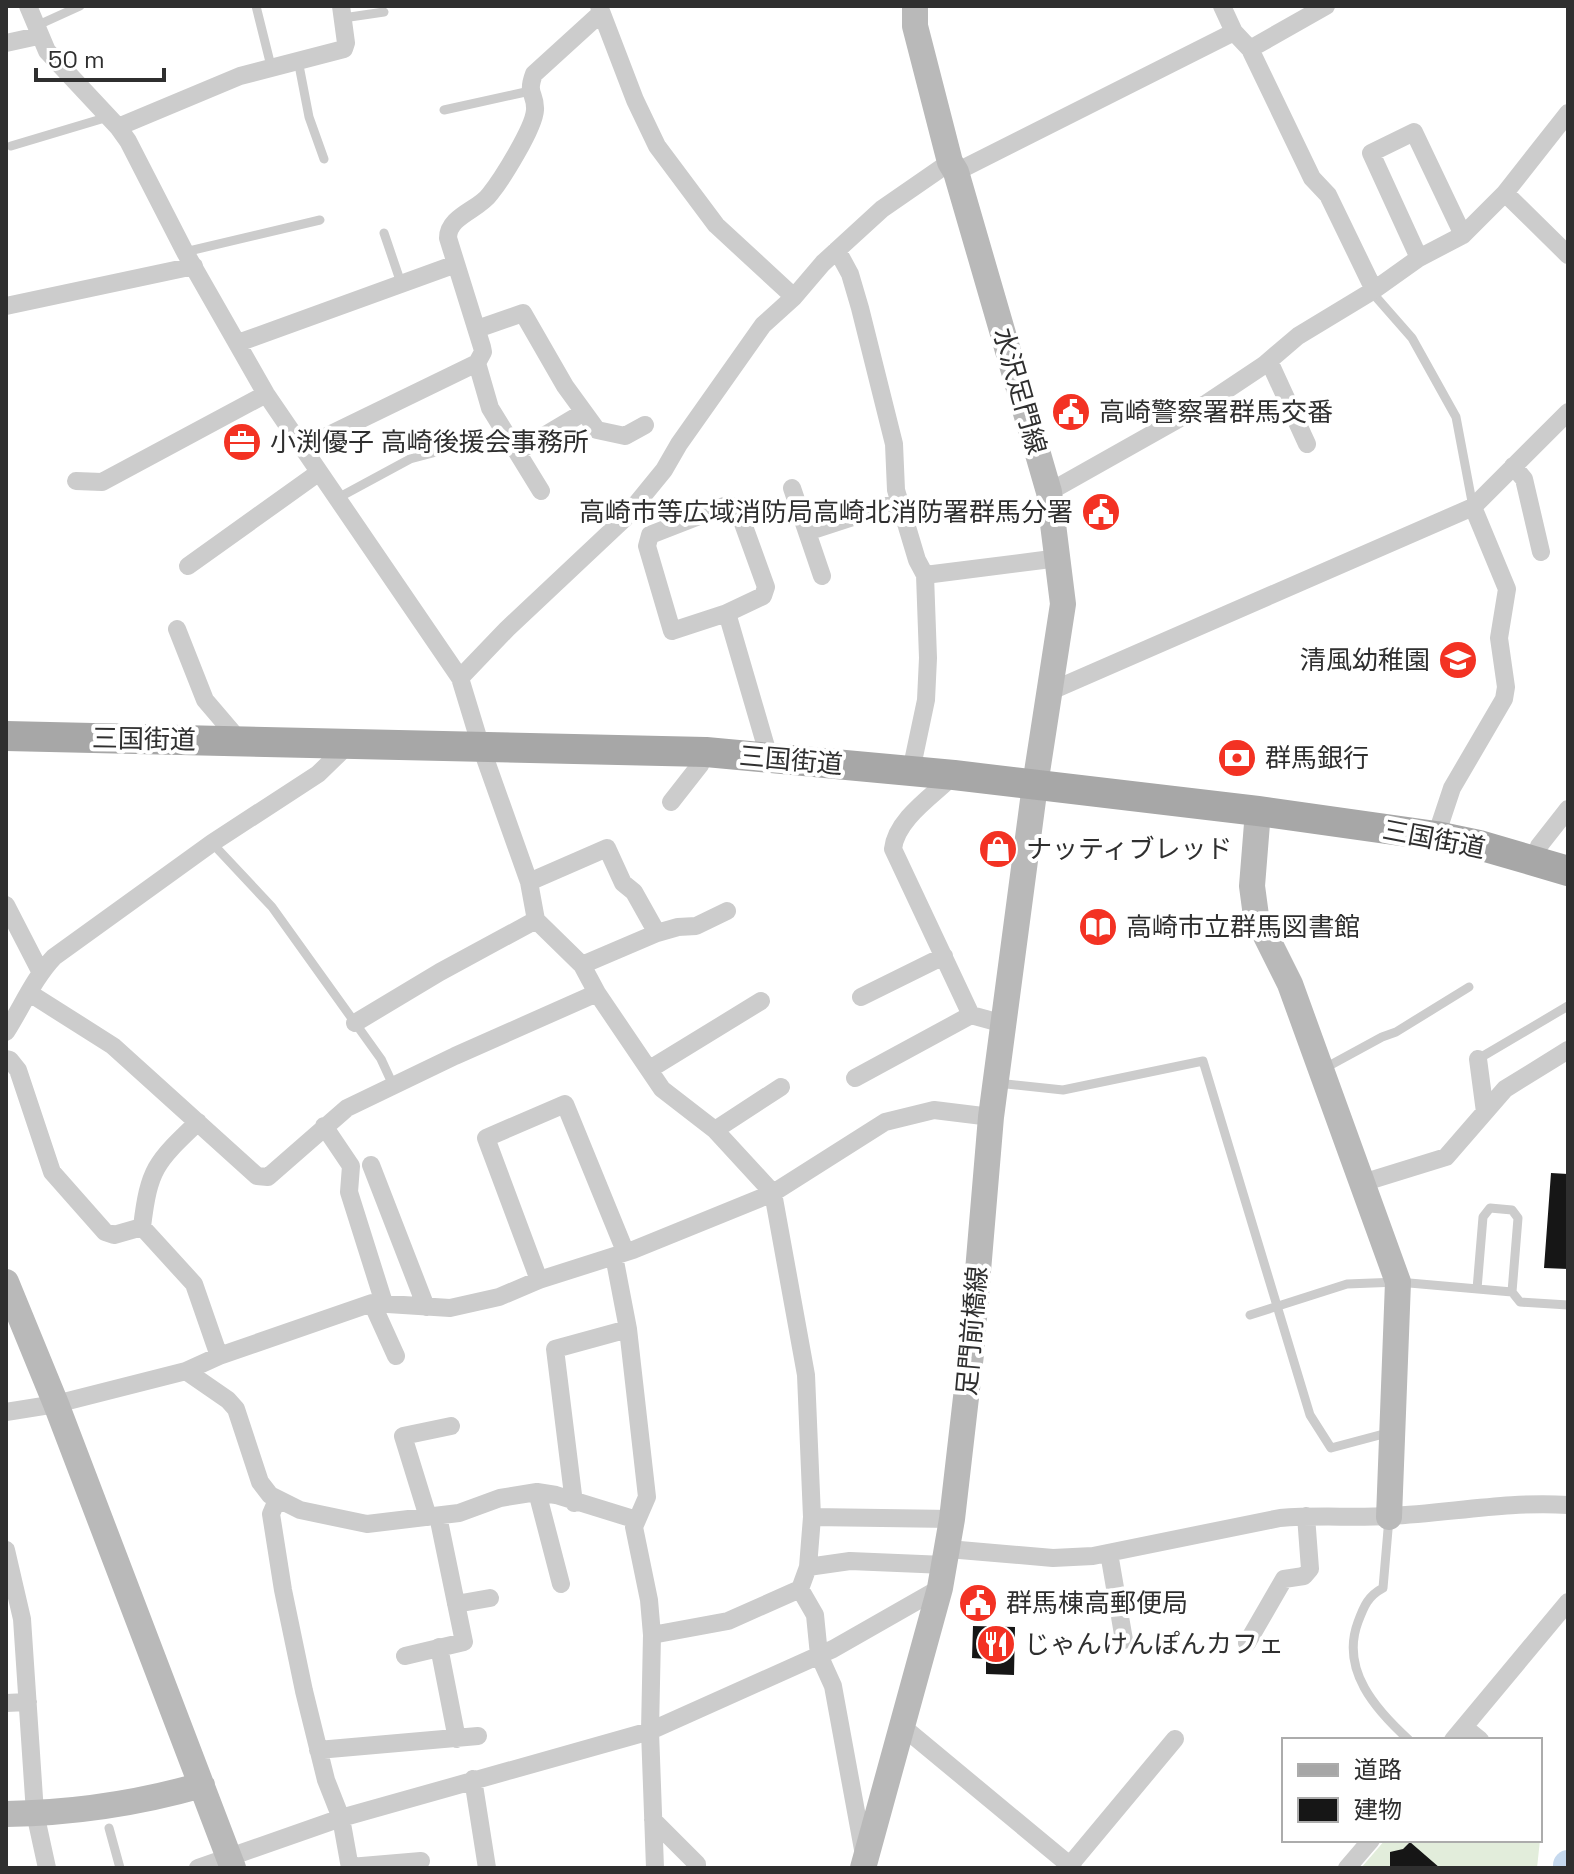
<svg xmlns="http://www.w3.org/2000/svg" width="1574" height="1874" font-family="'Space Grotesk','Noto Sans JP',sans-serif">
  <style>
    .green { fill: #e2eddb }
    .lines { fill: none; stroke-linecap: round; stroke-linejoin: round }
    .river { stroke: #c6d9ee; stroke-width: 30 }
    .building { fill: #161616 }
    .lane { stroke: #ccc; stroke-width: 9 }
    .street { stroke: #ccc; stroke-width: 18 }
    .secondary { stroke: #b9b9b9; stroke-width: 26 }
    .primary { stroke: #a7a7a7; stroke-width: 30 }
    .labels { text-anchor: middle; stroke-width: 8; stroke-linejoin: round; paint-order: stroke }
    .street-label { font-size: 26px; fill: #2f2f2f; stroke: #fff }
    .poi-label { font-size: 26px; fill: #2f2f2f; stroke: #fff; text-anchor: start }
  </style>
  <rect width="100%" height="100%" fill="#fff"/>
  <!-- green -->
  <path class="green" d="M1385,1840H1540L1537,1868H1361Z"/>
  <g class="lines">
    <!-- river -->
    <path class="river" d="M1568,1868V1865"/>
  </g>
  <!-- building -->
  <path class="building" d="M1551,1173L1568,1174V1269L1544,1268Z
    M973,1626L1015,1627L1014,1675L986,1674V1659L972,1658Z
    M1410,1842L1440,1868H1390V1852L1403,1849Z"/>
  <g class="lines">
    <!-- lane -->
    <path class="lane" d="M256,6L271,66
      M343,18L384,12
      M36,26L80,6
      M298,60L309,117L324,159
      M444,110L530,91
      M11,146L108,117
      M384,233L401,283
      M185,252L320,220
      M1374,290L1376,297L1412,338L1456,417L1473,507
      M336,499L410,459L444,450L475,437
      M212,843L272,907L381,1059L393,1085
      M1478,1059L1568,1006
      M1325,1068L1382,1037L1396,1032L1469,987
      M997,1083L1063,1090L1203,1061L1310,1415L1331,1448L1391,1432
      M1477,1289L1483,1217L1490,1208L1512,1210L1518,1218L1512,1292
      M1250,1315L1347,1284L1398,1282L1512,1292L1520,1302L1568,1305
      M1389,1518L1383,1588C1368,1596 1364,1606 1358,1622C1340,1670 1376,1710 1409,1740
      M109,1828L120,1868"/>
    <!-- street -->
    <path class="street" d="M28,6L47,51L118,127L128,141L185,252L266,394L460,678L481,747L529,882L536,920L582,965L597,993L662,1089L715,1130L773,1193L806,1375L812,1517L808,1567L800,1589L815,1615L819,1655L833,1686L864,1855
      M599,6L635,100L657,146L716,225L794,297
      M1222,6L1234,32L1250,49L1312,178L1328,195L1374,290
      M6,43L38,36
      M1250,49L1326,6
      M118,127L240,76L344,49L346,43L341,6
      M956,172L1234,32
      M1505,193L1568,255
      M837,250L850,274L860,308L894,444L896,490L917,560L925,575L928,658L926,700L911,771
      M1419,258L1371,153L1414,132L1463,235
      M6,306L194,266
      M477,329L523,313L565,386L597,430L625,436L645,425
      M238,343L456,264
      M1269,361L1307,444
      M477,363L490,408L541,491
      M302,448L477,363L483,352L482,347L448,238C448,216 479,210 490,194C502,179 534,128 535,110C536,93 526,95 534,74L601,13
      M517,452L584,412
      M1513,466L1524,479L1541,552
      M76,481L102,482L266,394
      M792,488L822,576
      M1049,492L1207,403L1264,365L1298,336L1374,290L1419,258L1463,235L1505,193L1568,113
      M807,532L899,502
      M188,566L318,473
      M925,575L1059,558
      M727,613L763,596L766,587L737,507L727,505L650,535L647,546L672,631L727,613L769,757
      M177,629L205,700L240,741
      M460,678L507,629L624,519L664,470L679,444L763,325L794,297L823,263L882,209L950,162
      M1051,691L1473,507L1568,412
      M954,775C934,795 896,819 893,849L971,1015L1004,1024
      M671,802L700,765L706,752
      M1436,836L1452,788L1504,699L1506,687L1499,638L1507,589L1473,507
      M1534,861L1539,846L1568,809
      M529,882L607,848L623,883L634,892L657,933
      M6,905L40,971
      M582,965L657,933L678,927L696,926L727,911
      M31,994L113,1046L257,1176L268,1177L347,1108L455,1056L597,993
      M861,997L944,956
      M355,1023L440,972L536,920
      M6,1032C22,1007 34,978 54,957L212,843L318,774L349,744
      M6,1059L10,1060L18,1070L52,1172L105,1232L114,1235L142,1227L194,1284L219,1356
      M1478,1059L1485,1112
      M650,1069L761,1001
      M855,1078L971,1015
      M324,1126L351,1166L349,1192L384,1303
      M715,1130L781,1087
      M371,1165L426,1307
      M1362,1183L1446,1157L1505,1089L1568,1050
      M142,1227C149,1168 156,1162 198,1122
      M614,1256L628,1329L647,1497L634,1527L649,1600L652,1635L650,1731L655,1868
      M539,1280L486,1138L565,1104L625,1251
      M372,1303L396,1356
      M186,1371L228,1400L236,1409L260,1482L270,1495L300,1510L367,1524L459,1513L500,1498L537,1492L556,1495L637,1520
      M6,1412L56,1404L186,1371L219,1356L372,1303L450,1308L499,1297L539,1280L633,1250L773,1193L885,1122L934,1110L991,1117
      M537,1492L561,1584
      M277,1500L271,1514L283,1590L304,1691L326,1780L341,1818L350,1868
      M574,1503L555,1349L628,1329
      M428,1517L403,1436L451,1426
      M812,1517L952,1519
      M948,1549L1053,1558L1093,1556L1280,1518C1317,1515 1353,1518 1390,1516C1450,1513 1509,1501 1568,1505
      M6,1550L22,1619L35,1813L47,1868
      M1109,1553L1124,1640
      M808,1567L850,1561L945,1565
      M456,1604L490,1598
      M652,1635L728,1621L800,1589
      M1247,1643L1284,1579L1304,1576L1310,1569L1306,1516
      M439,1647L457,1739
      M405,1656L464,1642L438,1516
      M6,1703L28,1702
      M903,1727L1073,1868
      M1464,1727L1480,1740
      M1453,1740L1568,1602
      M318,1750L478,1736
      M473,1779L487,1868
      M653,1820L697,1864V1868
      M1070,1865L1175,1739
      M350,1867L421,1861
      M198,1868L341,1818L650,1731L833,1649L940,1588
      M1347,1868L1371,1840"/>
    <!-- secondary -->
    <path class="secondary" d="M1258,811L1252,886L1256,916L1290,984L1398,1282L1389,1517
      M6,1282L56,1404L233,1868
      M6,1814C72,1813 139,1803 202,1785
      M863,1868L940,1588L952,1519L971,1354L991,1117L1035,785L1063,604L1049,492L956,172L950,162L915,26V6"/>
    <!-- primary -->
    <path class="primary" d="M6,736L706,752L954,775L1258,811L1436,836L1479,845L1568,871"/>
  </g>
  <!-- icons -->
  <defs>
    <symbol id="civic-disc" viewBox="-11 -11 22 22"><circle r="9.5" fill="#f33223" stroke="#fff"/><path d="M-.6-6.5H3V-4.5H.6V-3L4-1V1h2V6H-6V1h2V-1L-.6-3ZM-1.2 2.5V6h2.4V2.5Z" fill="#fff"/></symbol>
    <symbol id="office-disc" viewBox="-11 -11 22 22"><circle r="9.5" fill="#f33223" stroke="#fff"/><path d="M-6-3h4V-5.5h4V-3h4V5H-6ZM-1-4.5V-3h2v-1.5ZM-6 0V1H6V0Z" fill="#fff"/></symbol>
    <symbol id="school-disc" viewBox="-11 -11 22 22"><circle r="9.5" fill="#f33223" stroke="#fff"/><path d="M0-5L7-2L0 1L-7-2ZM-4 1L0 2.5L4 1V4Q0 6-4 4Z" fill="#fff"/></symbol>
    <symbol id="bank-disc" viewBox="-11 -11 22 22"><circle r="9.5" fill="#f33223" stroke="#fff"/><path d="M-6-4H6V4H-6ZM0-2.3a2.3 2.3 0 1 0 0 4.6a2.3 2.3 0 1 0 0-4.6Z" fill="#fff"/></symbol>
    <symbol id="shop-disc" viewBox="-11 -11 22 22"><circle r="9.5" fill="#f33223" stroke="#fff"/><path d="M-5-2.5h2.3a2.7 3.5 0 0 1 5.4 0H5L5.5 6h-11ZM-1.5-2.5h3a1.5 2.3 0 0 0-3 0Z" fill="#fff"/></symbol>
    <symbol id="library-disc" viewBox="-11 -11 22 22"><circle r="9.5" fill="#f33223" stroke="#fff"/><path d="M-6-4Q-3-5.5-.7-3.5V5Q-3 3-6 4ZM6-4Q3-5.5 .7-3.5V5Q3 3 6 4Z" fill="#fff"/></symbol>
    <symbol id="restaurant-disc" viewBox="-11 -11 22 22"><circle r="9.5" fill="#f33223" stroke="#fff"/><path d="M-5-6h1v4h1v-4h1v4h1v-4h1v5L-1.5 .5V6h-2V.5L-5-1ZM5-6V6H3V1.5H1.5Q1.5-4 5-6Z" fill="#fff"/></symbol>
  </defs>
  <g fill-rule="evenodd">
    <use href="#civic-disc" x="1049" y="390" width="44" height="44"/>
    <use href="#office-disc" x="220" y="420" width="44" height="44"/>
    <use href="#civic-disc" x="1079" y="490" width="44" height="44"/>
    <use href="#school-disc" x="1436" y="638" width="44" height="44"/>
    <use href="#bank-disc" x="1215" y="736" width="44" height="44"/>
    <use href="#shop-disc" x="976" y="827" width="44" height="44"/>
    <use href="#library-disc" x="1076" y="905" width="44" height="44"/>
    <use href="#civic-disc" x="956" y="1581" width="44" height="44"/>
    <use href="#restaurant-disc" x="974" y="1622" width="44" height="44"/>
  </g>
  <g class="labels">
    <!-- street labels -->
    <g class="street-label">
      <text transform="translate(1020 391) rotate(74)" y="9">水沢足門線</text>
      <text transform="translate(144 739) rotate(1)" y="9">三国街道</text>
      <text transform="translate(791 760) rotate(5)" y="9">三国街道</text>
      <text transform="translate(1434 839) rotate(11)" y="9">三国街道</text>
      <text transform="translate(972 1331) rotate(-85)" y="9">足門前橋線</text>
    </g>
    <!-- poi labels -->
    <g class="poi-label">
      <text x="1099" y="421">高崎警察署群馬交番</text>
      <text x="270" y="451">小渕優子 高崎後援会事務所</text>
      <text x="1073" y="521" text-anchor="end">高崎市等広域消防局高崎北消防署群馬分署</text>
      <text x="1430" y="669" text-anchor="end">清風幼稚園</text>
      <text x="1265" y="767">群馬銀行</text>
      <text x="1026" y="858">ナッティブレッド</text>
      <text x="1126" y="936">高崎市立群馬図書館</text>
      <text x="1006" y="1612">群馬棟高郵便局</text>
      <text x="1024" y="1653">じゃんけんぽんカフェ</text>
    </g>
  </g>
  <!-- border -->
  <rect width="1574" height="1874" fill="none" stroke="#2f2f2f" stroke-width="16"/>
  <!-- legend -->
  <rect x="1282" y="1738" width="260" height="104" fill="#ffffff" stroke="#acacac" stroke-width="2"/>
  <rect x="1298" y="1764" width="40" height="12" fill="#a7a7a7" stroke="#acacac" stroke-width="2"/>
  <text x="1354" y="1778" font-size="24" fill="#2f2f2f">道路</text>
  <rect x="1298" y="1798" width="40" height="24" fill="#161616" stroke="#acacac" stroke-width="2"/>
  <text x="1354" y="1818" font-size="24" fill="#2f2f2f">建物</text>
  <!-- scale -->
  <path d="M36 68v12h128v-12" fill="none" stroke="#2f2f2f" stroke-width="4"/>
  <text x="48" y="68" font-size="24" fill="#2f2f2f" stroke="#ffffff" stroke-width="6" paint-order="stroke">50 m</text>
</svg>
